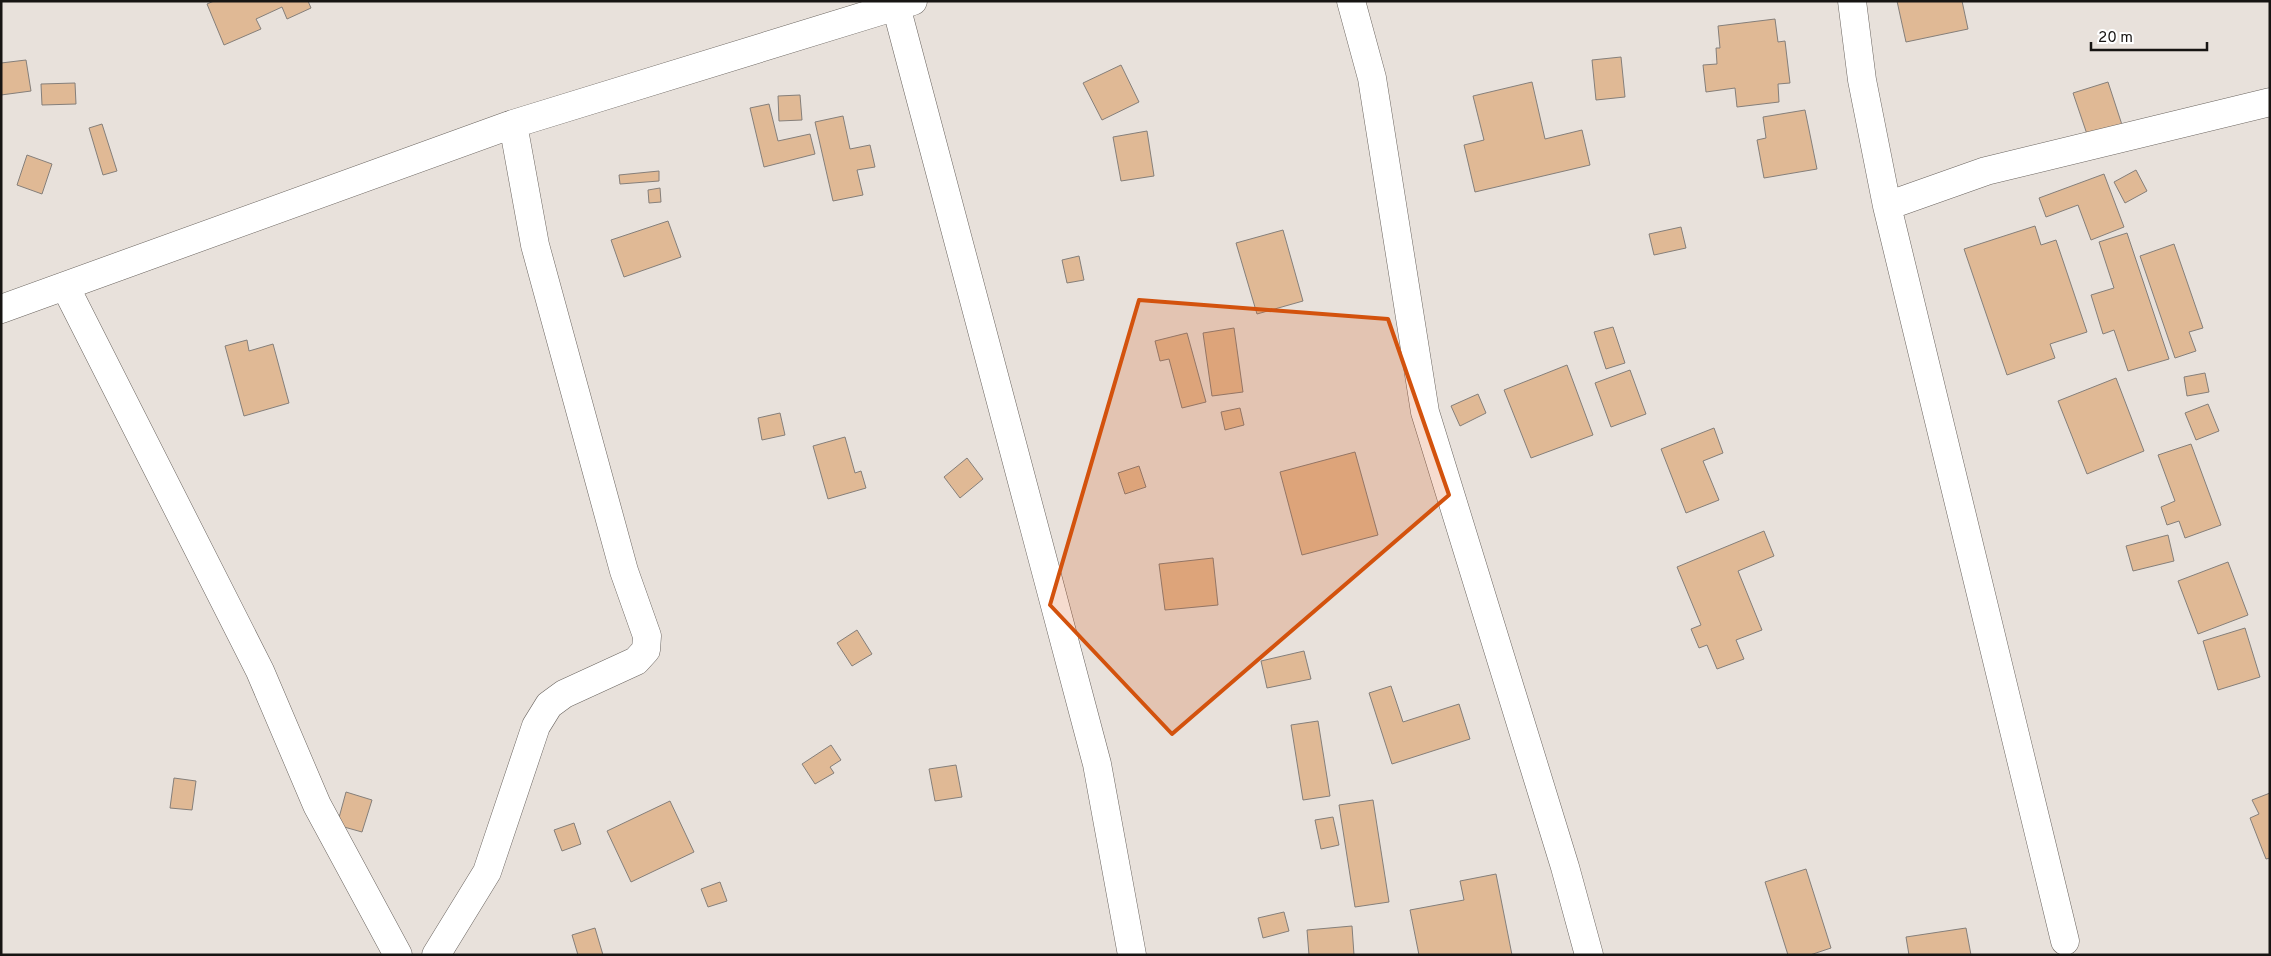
<svg xmlns="http://www.w3.org/2000/svg" width="2271" height="956" font-family="Overpass,sans-serif">
  <style>
    .building { fill: #e0b995; stroke: #857f7a }
    .lines { fill: none; stroke-linecap: round; stroke-linejoin: round }
    .street-casing { stroke: #6a645f; stroke-width: 29 }
    .street { stroke: #fff; stroke-width: 28 }
    .marked { fill: #d3520d; fill-opacity: 0.2; stroke: #d3520d; stroke-width: 4; stroke-linejoin: round }
  </style>
  <rect width="100%" height="100%" fill="#e8e1db"/>
  <!-- building -->
  <path class="building" d="M214,1H308L311,8L287,19L282,7L256,19L261,29L224,45L207,4Z
    M1897,1H1962L1968,29L1906,42Z
    M1775,19L1778,42L1785,41L1790,83L1778,84L1779,102L1737,107L1735,88L1706,92L1703,65L1717,64L1716,48H1720L1718,26Z
    M1621,57L1625,97L1596,100L1592,60Z
    M26,60L31,91L1,95V63Z
    M1121,65L1139,102L1102,120L1083,83Z
    M1532,82L1545,139L1582,130L1590,165L1475,192L1464,145L1484,140L1473,96Z
    M2108,82L2125,134L2091,146L2073,93Z
    M75,83L76,104L42,105L41,84Z
    M800,95L802,120L779,121L778,96Z
    M769,104L778,141L810,134L815,154L764,167L750,108Z
    M1805,110L1817,169L1764,178L1757,140L1766,138L1763,117Z
    M843,116L850,149L870,145L875,167L857,170L863,195L833,201L815,122Z
    M102,124L117,171L103,175L89,128Z
    M1147,131L1154,176L1121,181L1113,137Z
    M27,155L52,164L42,194L17,185Z
    M2136,170L2147,191L2125,203L2114,182Z
    M659,171V181L620,184L619,175Z
    M2104,174L2124,227L2091,240L2078,205L2046,217L2039,198Z
    M660,188L661,202L649,203L648,190Z
    M668,221L681,257L624,277L611,240Z
    M2035,226L2041,245L2056,240L2087,332L2050,344L2055,358L2007,375L1964,249Z
    M1681,227L1686,248L1654,255L1649,234Z
    M1283,230L1303,301L1257,314L1236,243Z
    M2127,233L2169,359L2128,371L2114,330L2103,334L2091,295L2114,288L2099,242Z
    M2174,244L2203,328L2189,332L2196,351L2175,358L2140,256Z
    M1079,256L1084,280L1067,283L1062,260Z
    M1613,327L1625,363L1606,369L1594,332Z
    M1234,328L1243,392L1212,396L1203,333Z
    M1187,333L1206,402L1182,408L1169,359L1160,361L1155,341Z
    M247,340L249,351L273,344L289,403L244,416L225,346Z
    M1567,365L1593,435L1531,458L1504,390Z
    M1630,370L1646,414L1611,427L1595,383Z
    M2205,373L2209,392L2187,396L2184,377Z
    M2116,378L2144,451L2087,474L2058,401Z
    M1478,394L1486,413L1460,426L1451,406Z
    M2208,404L2219,431L2196,440L2185,413Z
    M1240,408L1244,425L1225,430L1221,412Z
    M780,413L785,435L762,440L758,418Z
    M1714,428L1723,453L1703,461L1719,500L1686,513L1661,449Z
    M845,437L855,473L861,471L866,488L828,499L813,446Z
    M2191,444L2221,525L2185,538L2179,521L2167,525L2161,507L2175,501L2158,455Z
    M1355,452L1378,535L1302,555L1280,472Z
    M967,458L983,479L960,498L944,477Z
    M1139,466L1146,487L1125,494L1118,473Z
    M1764,531L1774,556L1738,571L1762,630L1736,640L1744,659L1717,669L1707,645L1699,648L1691,629L1701,625L1677,567Z
    M2168,535L2174,561L2133,571L2126,546Z
    M1213,558L1218,605L1165,610L1159,564Z
    M2228,562L2248,615L2198,634L2178,581Z
    M2245,628L2260,677L2218,690L2203,641Z
    M857,630L872,654L852,666L837,643Z
    M1304,651L1311,679L1267,688L1261,661Z
    M1391,686L1403,722L1459,704L1470,739L1392,764L1369,693Z
    M1318,721L1330,796L1303,800L1291,725Z
    M831,745L841,760L830,767L834,773L815,784L802,764Z
    M956,765L962,797L935,801L929,769Z
    M174,778L196,781L192,810L170,808Z
    M346,792L372,800L362,832L337,825Z
    M2270,793V858L2266,859L2250,818L2259,814L2252,800Z
    M1373,800L1389,902L1355,907L1339,805Z
    M670,801L694,852L631,882L607,831Z
    M1333,817L1339,845L1321,849L1315,820Z
    M574,823L581,844L562,851L554,830Z
    M1806,869L1831,948L1810,955H1788L1765,882Z
    M1496,874L1512,955H1419L1410,910L1464,900L1460,881Z
    M720,882L727,901L708,907L701,889Z
    M1284,912L1289,931L1263,938L1258,918Z
    M1352,926L1354,955H1309L1307,930Z
    M595,928L603,955H578L572,935Z
    M1966,928L1971,955H1909L1906,937Z"/>
  <g class="lines">
    <defs>
      <path id="street" d="M1351,1L1372,78L1425,412L1565,867L1589,955
        M1852,1L1862,80L1887,206L1986,171L2270,102
        M896,6L1097,764L1132,955
        M1887,206L2065,941
        M65,286L260,671L317,805L398,955
        M1,309L513,124L913,1
        M436,955L487,872L536,726L549,705L564,694L636,661L646,650L647,636L624,571L535,245L513,124"/>
    </defs>
    <!-- street casing -->
    <use href="#street" class="street-casing"/>
    <!-- street -->
    <use href="#street" class="street"/>
  </g>
  <!-- marked area -->
  <path class="marked" d="M1139,300L1388,319L1449,495L1172,734L1050,605Z"/>
  <!-- border -->
  <rect width="2271" height="956" fill="none" stroke="#171513" stroke-width="5"/>
  <!-- scale -->
  <path d="M2091 42v8h116v-8" fill="none" stroke="#171513" stroke-width="2.5"/>
  <text x="2098" y="42" font-size="15" fill="#171513" stroke="#ffffff" stroke-width="4" paint-order="stroke">20 m</text>
</svg>
